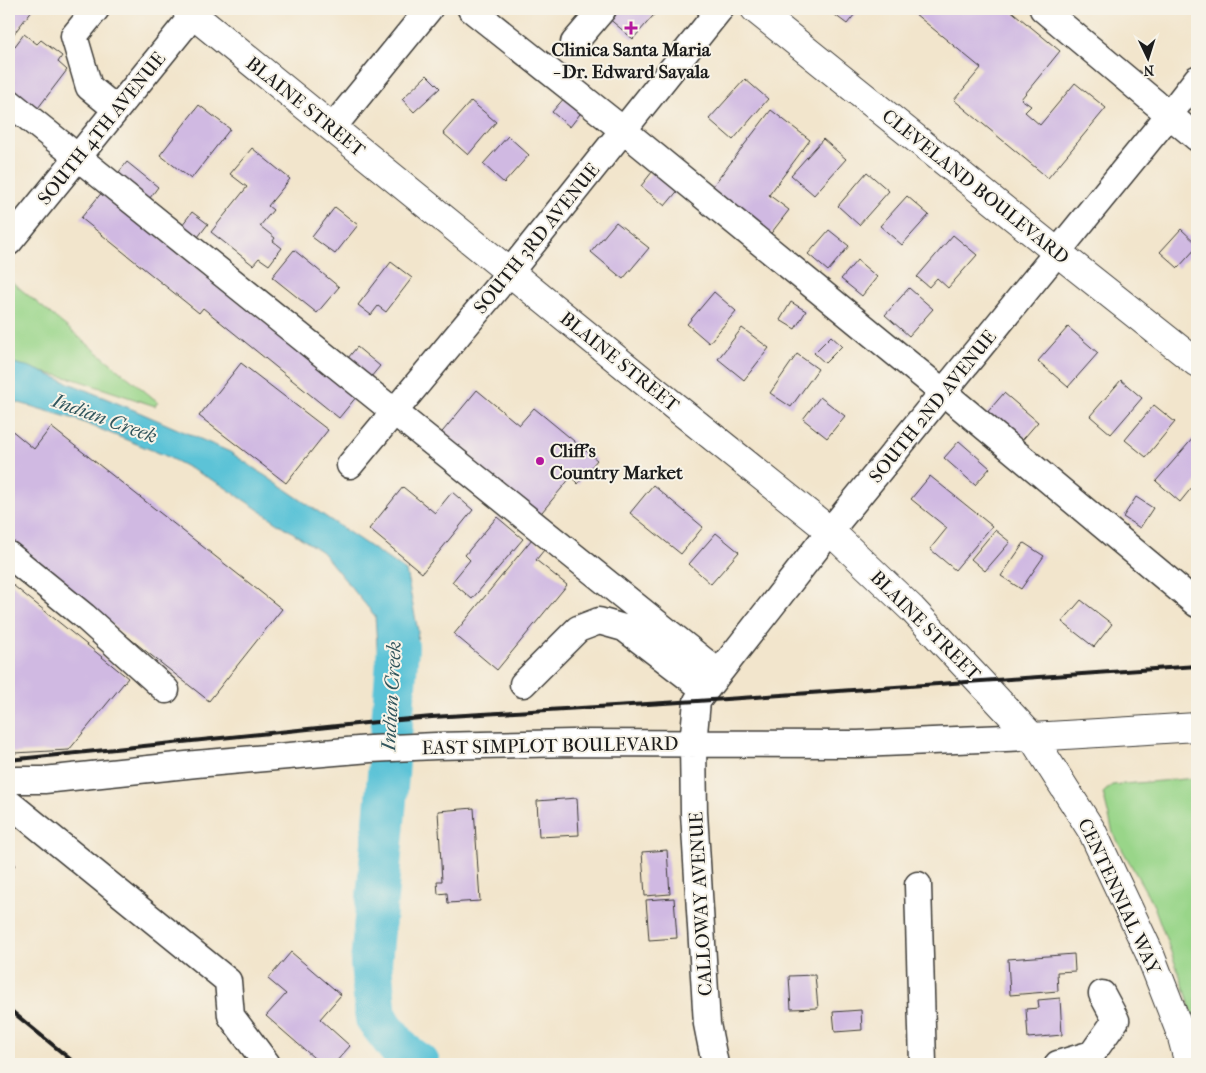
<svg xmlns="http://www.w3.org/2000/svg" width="1206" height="1073" font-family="'IM FELL French Canon',serif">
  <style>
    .green { fill: #99d589; stroke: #5a7852 }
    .water { fill: #5bc3d7; stroke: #3c707a }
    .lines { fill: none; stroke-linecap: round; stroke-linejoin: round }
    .river { stroke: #5bc3d7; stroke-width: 42 }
    .building { fill: #d0b9e2 }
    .minor-casing { stroke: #3c3a36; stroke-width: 29 }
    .major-casing { stroke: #3c3a36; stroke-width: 30 }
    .minor { stroke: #fff; stroke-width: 26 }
    .major { stroke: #fff; stroke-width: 28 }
    .rail { stroke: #1c1c1c; stroke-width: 4 }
    .poi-dot { fill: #b5179e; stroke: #f7f3e8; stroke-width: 2 }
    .labels { text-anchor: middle; stroke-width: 4; stroke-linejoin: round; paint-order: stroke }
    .poi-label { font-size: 19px; font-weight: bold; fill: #1c1c1c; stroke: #f7f3e8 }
    .street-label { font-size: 19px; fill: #1c1c1c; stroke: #f7f3e8 }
    .water-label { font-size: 20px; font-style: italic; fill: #32565d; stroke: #f7f3e8 }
  </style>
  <rect width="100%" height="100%" fill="#f7f3e8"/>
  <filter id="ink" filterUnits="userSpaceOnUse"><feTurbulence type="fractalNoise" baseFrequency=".02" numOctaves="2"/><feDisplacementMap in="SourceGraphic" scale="10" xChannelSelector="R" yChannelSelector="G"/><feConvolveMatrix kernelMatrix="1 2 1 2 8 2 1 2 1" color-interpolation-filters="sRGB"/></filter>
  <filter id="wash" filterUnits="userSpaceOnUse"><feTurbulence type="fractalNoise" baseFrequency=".0096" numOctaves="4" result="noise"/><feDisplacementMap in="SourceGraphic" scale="20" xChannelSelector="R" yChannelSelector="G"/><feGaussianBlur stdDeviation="1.12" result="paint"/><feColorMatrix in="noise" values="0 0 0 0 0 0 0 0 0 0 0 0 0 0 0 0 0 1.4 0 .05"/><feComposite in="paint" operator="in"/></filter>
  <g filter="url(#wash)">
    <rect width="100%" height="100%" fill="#f2e5cc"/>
    <!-- green -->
    <path class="green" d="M12,282L158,402L155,406L74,379L9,365V287Z
      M1197,778V1033L1186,993L1154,906L1113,833L1103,793L1112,785Z"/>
    <!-- water -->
    <path class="water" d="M9,362L30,367L134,410L230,452L406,571L418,631L410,706L381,705L375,616L322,552L220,484L164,455L75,419L9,400Z"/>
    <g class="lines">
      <!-- river -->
      <path class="river" d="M398,647L386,800L371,963L376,1018L402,1052L419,1064"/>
    </g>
    <g id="blocks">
      <!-- building -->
      <path class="building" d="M9,9H33L9,40Z
        M614,9H659L633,39L607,17Z
        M827,9H859L847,24Z
        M909,9H1009L1060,51L1021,99L1031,106L1025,112L1040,125L1075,83L1106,108L1048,178L954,100L981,68Z
        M24,34L37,44L41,40L62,56L58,62L67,70L35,112L9,92V54Z
        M427,75L440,88L414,112L402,99Z
        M745,79L768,99L733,140L709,119Z
        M566,96L583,110L570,127L552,112Z
        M471,101L496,122L468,155L443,133Z
        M199,105L230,129L191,179L160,155Z
        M771,110L810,140L769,195L789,210L769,236L709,191Z
        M508,136L529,155L504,183L483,164Z
        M823,139L846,159L814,195L791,175Z
        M252,148L290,179L268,206L273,210L260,226L275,238L273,241L282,248L269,265L259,258L253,265L211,232L247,187L230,174Z
        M127,162L158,187L147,202L115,177Z
        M656,167L680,188L665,206L641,186Z
        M867,172L889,191L859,225L838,206Z
        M103,191L357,396L339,418L203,308L199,313L81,218Z
        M907,196L929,215L902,245L880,226Z
        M335,207L358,225L335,254L312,237Z
        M192,212L208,224L195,241L179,229Z
        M616,222L649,248L623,279L591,252Z
        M1181,229L1197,244V247L1178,268L1160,252Z
        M829,230L849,246L828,271L808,254Z
        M953,235L977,255L948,288L937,278L929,287L917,277Z
        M294,250L339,287L317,313L272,277Z
        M857,260L877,277L862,296L841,279Z
        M391,262L412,278L386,312L378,306L371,315L358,305Z
        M909,288L933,309L909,336L885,315Z
        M714,292L736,311L709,343L687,324Z
        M791,302L806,311L795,329L780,320Z
        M1068,327L1098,353L1068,387L1038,361Z
        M742,328L769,348L744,380L718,359Z
        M831,336L842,346L825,363L814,353Z
        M357,347L380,366L366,383L343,364Z
        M797,354L818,369L791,407L770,393Z
        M241,363L328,430L286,483L199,416Z
        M1121,380L1142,398L1111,434L1090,416Z
        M477,390L519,425L534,408L597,460L578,484L571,477L537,518L438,437Z
        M1004,393L1038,422L1018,445L985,415Z
        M820,397L845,416L827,438L803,419Z
        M1154,405L1175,422L1146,457L1125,440Z
        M51,427L282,609L209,701L9,543V428L34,449Z
        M1194,437L1197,441V481L1180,502L1156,481Z
        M959,441L990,468L975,485L944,458Z
        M930,476L992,526L955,570L930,549L947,528L911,499Z
        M653,485L703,527L681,554L630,513Z
        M403,487L435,513L452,492L473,510L422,573L369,529Z
        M1136,497L1153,508L1140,528L1123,517Z
        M497,517L523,539L472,599L452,582L470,560L465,555Z
        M995,530L1010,542L985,571L971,559Z
        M716,533L739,552L711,584L689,564Z
        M532,539L544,550L536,560L567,585L497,670L454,634Z
        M1024,543L1044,556L1021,589L1001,576Z
        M9,582L128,678L69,750L14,753L9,749Z
        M1081,600L1112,624L1094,647L1062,622Z
        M577,798L579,835L539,837L537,801Z
        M474,808L480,901L448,903L447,893L438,894L437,881H442L438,811Z
        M667,850L670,894L645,896L642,852Z
        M9,860L15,865L9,873Z
        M674,898L677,938L649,940L646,900Z
        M291,952L341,995L320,1019L350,1046L334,1064H321L266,1016L286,994L268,979Z
        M1074,954L1075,971L1057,972L1058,991L1010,995L1008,959Z
        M815,975L818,1008L791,1009L789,976Z
        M1060,998L1062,1035L1028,1038L1026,1009L1039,1008L1038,1000Z
        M861,1010L862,1030L835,1032L833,1012Z"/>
    </g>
  </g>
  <g filter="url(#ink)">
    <use href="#blocks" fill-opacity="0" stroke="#3c3a36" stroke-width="1"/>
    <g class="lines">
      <defs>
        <path id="minor" d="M96,9L74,36L89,87L116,109
          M471,9L623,130L943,392L1197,604
          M1043,9L1197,138
          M574,43L603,9
          M9,102L719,673
          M333,127L429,9
          M9,242L194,14
          M350,465L510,272L720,9
          M9,555L84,616L166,690
          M523,684L578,629L599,621L624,628L705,690
          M9,780H44L196,764L370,749L436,746L573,743L858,744L1032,737
          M9,803L228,981L231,1016L267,1064
          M918,885L923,1064
          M715,1064L707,1024L694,813L693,744L697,701L830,531L1169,115L1197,79
          M1058,1064L1092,1054L1116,1020L1102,994"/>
        <path id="major" d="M186,9L673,405L830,531L912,609L1032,737L1092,831L1149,952L1181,1034L1189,1064
          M755,9L1057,252L1197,363
          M1032,737L1197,727"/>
      </defs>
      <!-- minor casing -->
      <use href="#minor" class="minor-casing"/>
      <!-- major casing -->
      <use href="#major" class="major-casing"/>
      <!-- minor -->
      <use href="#minor" class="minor"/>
      <!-- major -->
      <use href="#major" class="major"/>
      <!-- rail -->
      <path class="rail" d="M9,760L366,723L432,717L697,701L1197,666
        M9,1009L76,1064"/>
    </g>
  </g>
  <!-- markers -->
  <g class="poi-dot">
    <path d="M628.5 20.5h5v5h5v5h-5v5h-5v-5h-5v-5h5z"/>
    <circle cx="540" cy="461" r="5"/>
  </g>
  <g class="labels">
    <!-- poi labels -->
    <g class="poi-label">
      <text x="631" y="56">Clinica Santa Maria<tspan x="631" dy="22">- Dr. Edward Savala</tspan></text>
      <text x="550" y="457" text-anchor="start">Cliff's<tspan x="550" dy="22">Country Market</tspan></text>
    </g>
    <!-- street labels -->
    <g class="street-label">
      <text transform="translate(306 106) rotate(39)" y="7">BLAINE STREET</text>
      <text transform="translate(101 128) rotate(-51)" y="7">SOUTH 4TH AVENUE</text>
      <text transform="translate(976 186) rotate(39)" y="7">CLEVELAND BOULEVARD</text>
      <text transform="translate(536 238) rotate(-51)" y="7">SOUTH 3RD AVENUE</text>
      <text transform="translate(620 361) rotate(39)" y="7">BLAINE STREET</text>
      <text transform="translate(932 406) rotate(-51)" y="7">SOUTH 2ND AVENUE</text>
      <text transform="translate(926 625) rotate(45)" y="7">BLAINE STREET</text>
      <text transform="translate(550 745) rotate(-1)" y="7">EAST SIMPLOT BOULEVARD</text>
      <text transform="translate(1120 896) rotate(65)" y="7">CENTENNIAL WAY</text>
      <text transform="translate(700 904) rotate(-93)" y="7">CALLOWAY AVENUE</text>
    </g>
    <!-- water labels -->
    <g class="water-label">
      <text transform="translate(105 418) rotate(20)" y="7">Indian Creek</text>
      <text transform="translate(391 696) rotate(-87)" y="7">Indian Creek</text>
    </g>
  </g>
  <!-- margin -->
  <rect width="1206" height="1073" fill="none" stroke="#f7f3e8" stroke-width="30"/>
  <!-- north arrow -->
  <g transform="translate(1148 58) rotate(176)" stroke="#f7f3e8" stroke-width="4" paint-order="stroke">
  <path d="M0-4L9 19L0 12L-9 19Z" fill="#1c1c1c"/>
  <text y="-8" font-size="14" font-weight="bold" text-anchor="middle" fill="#1c1c1c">N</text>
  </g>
</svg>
